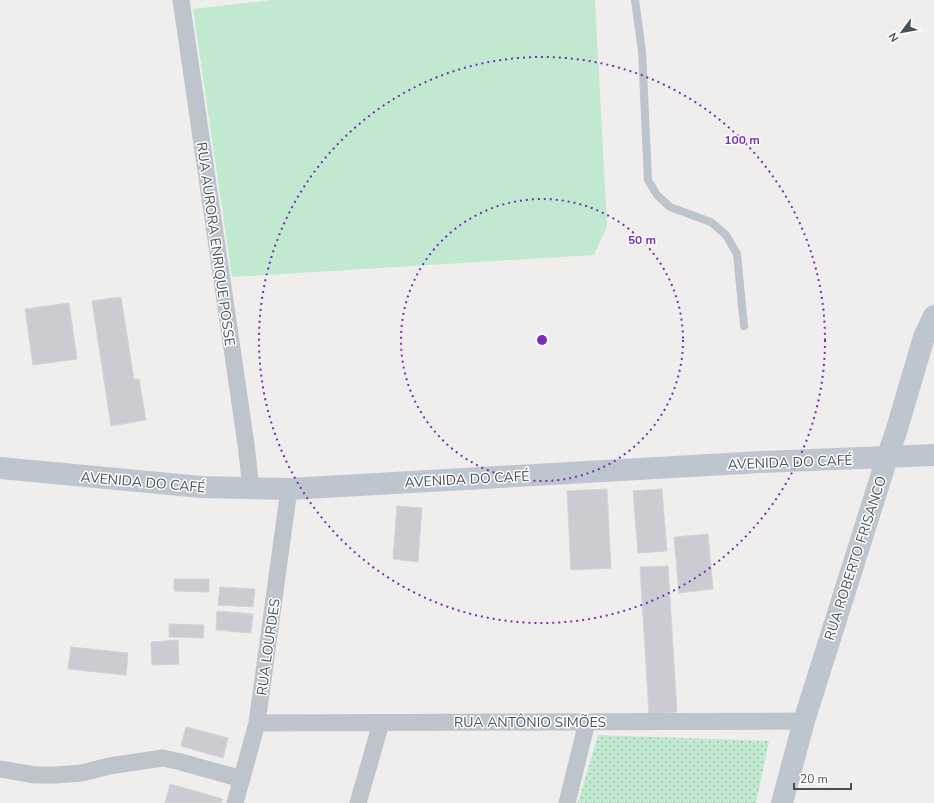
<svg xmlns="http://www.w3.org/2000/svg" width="934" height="803" font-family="'Nunito Sans',sans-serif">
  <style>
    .green { fill: url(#green-dots) }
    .pitch { fill: #c0e9d0 }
    .building { fill: #cbccd1; stroke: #d2d4d8 }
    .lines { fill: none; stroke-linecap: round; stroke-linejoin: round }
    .lane { stroke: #bdc4cb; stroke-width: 8 }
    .street { stroke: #bdc4cb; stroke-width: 17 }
    .secondary { stroke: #bdc6cf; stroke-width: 22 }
    .ring { fill: none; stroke: #7b2cbf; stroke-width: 2; stroke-dasharray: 2 4 }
    .labels { text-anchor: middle; stroke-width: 3; stroke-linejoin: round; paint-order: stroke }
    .street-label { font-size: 14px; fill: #485058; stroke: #fff }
    .centre { fill: #7b2cbf; stroke: #fff; stroke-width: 2 }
    .ring-label { font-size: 12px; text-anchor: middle; font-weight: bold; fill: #7b2cbf; stroke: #fff; stroke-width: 3; stroke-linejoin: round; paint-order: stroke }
  </style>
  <defs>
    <pattern id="green-dots" width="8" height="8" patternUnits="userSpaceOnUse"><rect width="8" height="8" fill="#c0e9d0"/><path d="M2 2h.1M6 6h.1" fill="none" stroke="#9ebfac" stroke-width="1.8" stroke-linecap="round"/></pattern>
  </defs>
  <rect width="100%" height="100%" fill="#f0eded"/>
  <!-- green -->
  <path class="green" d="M598,735L769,741L756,803H578Z"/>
  <!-- pitch -->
  <path class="pitch" d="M272,0H595L607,226L594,255L232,277L193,9Z"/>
  <!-- building -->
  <path class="building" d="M121,297L134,380L139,379L146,420L111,426L92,301Z
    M69,303L77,359L33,365L25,309Z
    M607,489L611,568L571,570L567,491Z
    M662,489L667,551L638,553L633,491Z
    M397,506L422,508L418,562L393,559Z
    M708,534L713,589L679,593L674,537Z
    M668,566L677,712L649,714L640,567Z
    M174,579H209V592L174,591Z
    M220,587L255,589L253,607L218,605Z
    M217,611L253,614L251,633L216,630Z
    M169,624L204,625L203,638L169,637Z
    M178,640L179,664L152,665L151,642Z
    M71,647L128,653L126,675L68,669Z
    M186,727L228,738L223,758L181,746Z
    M170,784L223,799L221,803H165Z"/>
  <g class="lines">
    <!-- lane -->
    <path class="lane" d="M635,0L642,51L648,180L657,195L670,207L711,222L726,235L737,254L744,326"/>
    <!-- street -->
    <path class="street" d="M181,0L246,444L251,489
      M257,723L804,721
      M0,769L35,775H56L82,773L109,766L163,758L181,762L242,779
      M235,803L257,723L289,489
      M358,803L381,723
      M567,803L587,722"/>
    <!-- secondary -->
    <path class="secondary" d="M0,468L201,487L289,489L761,462L934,455
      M782,803L804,721L887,458L896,432L924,337L934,316"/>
  </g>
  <!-- distance rings -->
  <g class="ring">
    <circle cx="542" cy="340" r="141"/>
    <circle cx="542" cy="340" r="283"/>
  </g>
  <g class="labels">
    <!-- street labels -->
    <g class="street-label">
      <text transform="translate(216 244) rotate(82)" y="5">RUA AURORA ENRIQUE POSSE</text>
      <text transform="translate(790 462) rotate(-2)" y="5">AVENIDA DO CAFÉ</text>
      <text transform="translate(467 479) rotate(-3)" y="5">AVENIDA DO CAFÉ</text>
      <text transform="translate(143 482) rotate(5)" y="5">AVENIDA DO CAFÉ</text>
      <text transform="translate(855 558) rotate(-72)" y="5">RUA ROBERTO FRISANCO</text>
      <text transform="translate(268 647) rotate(-82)" y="5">RUA LOURDES</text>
      <text x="530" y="727">RUA ANTÔNIO SIMÕES</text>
    </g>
  </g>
  <circle cx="542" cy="340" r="6" class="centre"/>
  <g class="ring-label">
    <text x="742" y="144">100 m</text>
    <text x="642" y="244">50 m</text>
  </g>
  <!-- north arrow -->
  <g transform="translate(902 32) rotate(238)" stroke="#ffffff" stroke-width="3" paint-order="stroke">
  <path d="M0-3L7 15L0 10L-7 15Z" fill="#485058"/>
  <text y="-6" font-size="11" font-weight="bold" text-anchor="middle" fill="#485058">N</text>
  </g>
  <!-- scale -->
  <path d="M794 783v6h57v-6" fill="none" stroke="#485058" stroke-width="2"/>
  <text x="800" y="783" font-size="12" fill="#485058" stroke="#ffffff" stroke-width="3" paint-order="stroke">20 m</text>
</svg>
